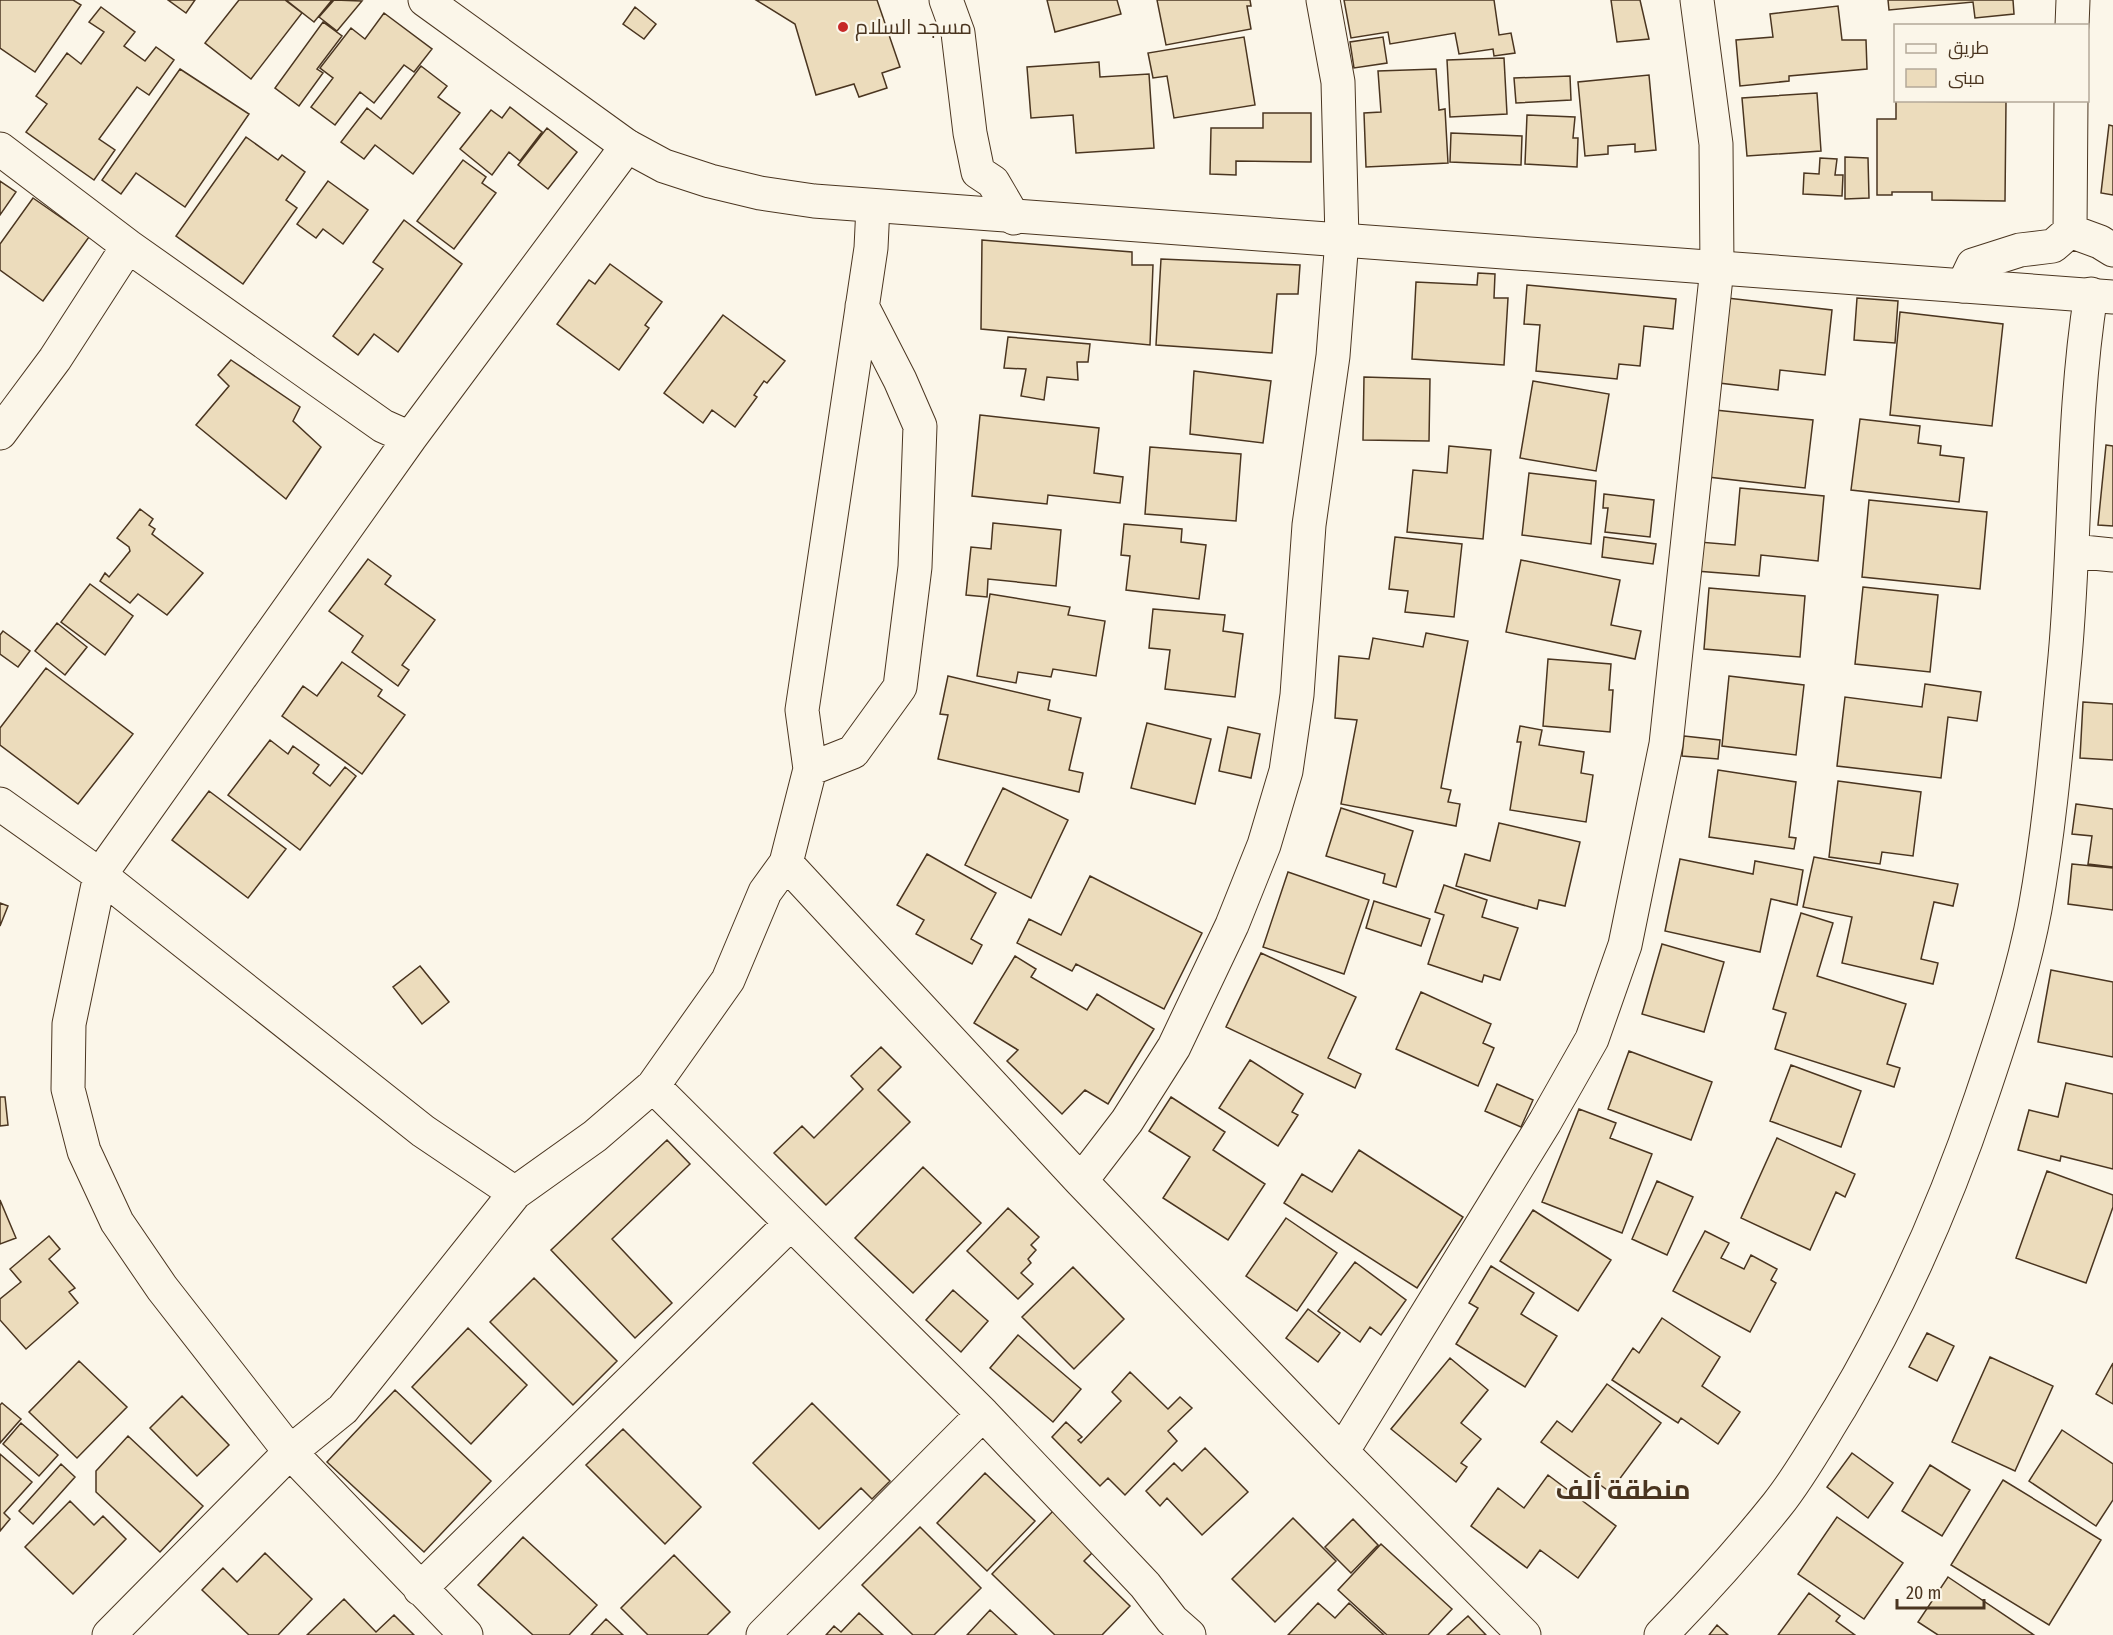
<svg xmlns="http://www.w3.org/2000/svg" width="2113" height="1635" font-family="'Fira Sans Condensed',Cairo,sans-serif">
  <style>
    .building { fill: #ecdcbc; stroke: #4a3520; stroke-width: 1.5 }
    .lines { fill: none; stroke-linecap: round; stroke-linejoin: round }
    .minor-casing { stroke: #4a3520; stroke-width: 35 }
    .major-casing { stroke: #4a3520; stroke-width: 35 }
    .minor { stroke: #fbf6e9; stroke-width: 33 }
    .major { stroke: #fbf6e9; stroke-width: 33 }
    .poi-dot { fill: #c62828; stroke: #fbf6e9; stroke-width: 2 }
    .labels { text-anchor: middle; stroke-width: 4.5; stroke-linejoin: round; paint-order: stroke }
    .poi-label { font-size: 21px; fill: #4a3520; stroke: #fbf6e9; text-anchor: start }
    .district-label { font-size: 27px; font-weight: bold; fill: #4a3520; stroke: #fbf6e9 }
  </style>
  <rect width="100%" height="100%" fill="#fbf6e9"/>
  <!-- building -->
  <path class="building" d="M0,0H73L81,5L35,72L0,48Z
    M168,0H195L186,13Z
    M239,0H285L302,13L251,79L205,43Z
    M286,0H332L314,22Z
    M334,0L362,1L337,31L319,17Z
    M756,0H877L900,67L882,73L887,88L859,97L854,84L816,95L795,24Z
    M1047,0H1117L1121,14L1055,32Z
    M1157,0H1250L1251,6H1247L1251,29L1166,45Z
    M1344,0H1494L1499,35L1511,33L1515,53L1494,56L1493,49L1459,54L1455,33L1390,44L1388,32L1351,38Z
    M1611,0H1640L1649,39L1617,42Z
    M1888,0H2013L2014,14L1975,18L1973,2L1889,10Z
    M1838,6L1842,40H1866L1867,69L1789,76V81L1740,86L1736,40L1773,37L1770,14Z
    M101,7L135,32L124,46L145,61L156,47L174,60L149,95L137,87L99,139L115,150L94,180L26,132L47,104L36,96L67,53L81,64L104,32L89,22Z
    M635,7L656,24L644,39L623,24Z
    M384,13L432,49L414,72L404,65L374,103L360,92L335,125L311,107L333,78L320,68L351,28L365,39Z
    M323,22L342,36L317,69L323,73L299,106L275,88Z
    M1244,37L1255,105L1174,118L1167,76L1153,78L1148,53Z
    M1383,37L1387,63L1354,68L1350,42Z
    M1504,58L1507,114L1450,117L1447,60Z
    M1099,62L1100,77L1149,74L1154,148L1076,153L1073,115L1031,118L1027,67Z
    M421,66L447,86L438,97L460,113L413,174L375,145L364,159L341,142L367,108L381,119Z
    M180,69L249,114L185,207L136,173L121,194L102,180Z
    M1436,69L1439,110L1445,109L1448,163L1366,167L1364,113L1381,112L1378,71Z
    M1649,75L1656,150L1635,152V144L1608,146V154L1585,156L1578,82Z
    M1570,76L1571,100L1516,103L1514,78Z
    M1817,93L1821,151L1747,156L1742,98Z
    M1896,101L2006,102L2005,201L1932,200V192H1892V195H1877V119H1896Z
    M510,107L542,132L520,161L509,152L492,175L460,149L491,110L502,118Z
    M1263,113H1311V162L1236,161V175L1210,174L1211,128H1263Z
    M1527,115L1575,117L1573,138H1578L1577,167L1525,164Z
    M2109,125L2113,126V195L2101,193Z
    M547,128L577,152L548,189L518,165Z
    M1451,133L1522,136L1521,165L1450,162Z
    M246,137L278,160L282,155L305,172L286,200L297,208L243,284L176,236Z
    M1845,157L1868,158L1869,198L1845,199Z
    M1820,158L1837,159L1835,175H1843L1842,196L1803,194L1804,173L1819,174Z
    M463,160L486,177L482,183L496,193L454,249L417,221Z
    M0,181L16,192L0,215Z
    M328,181L368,210L343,244L323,229L316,238L297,224Z
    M33,198L89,237L43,301L0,270V244Z
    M404,220L462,264L398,352L374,334L358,355L333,336L383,269L373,262Z
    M982,240L1132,252V265H1153L1150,345L981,329Z
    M1161,259L1300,265L1298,294H1277L1272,353L1156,345Z
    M610,264L662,302L645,325L649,328L619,370L557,324L589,280L595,284Z
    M1478,273L1495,274L1494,298H1508L1504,365L1412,359L1416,282L1477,285Z
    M1527,285L1676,299L1673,329L1644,326L1640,366L1619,364L1617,379L1536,371L1540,325L1524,324Z
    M1727,298L1832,310L1825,375L1780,370L1778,390L1719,383Z
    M1857,298L1898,301L1895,343L1854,340Z
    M1900,312L2003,324L1992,426L1890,415Z
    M723,315L785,361L767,383L764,381L754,395L757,397L735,427L712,410L703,423L664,393Z
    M1008,337L1090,344L1088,362H1077L1078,380L1047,377L1044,400L1021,396L1026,369L1004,368Z
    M231,360L300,407L293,421L321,447L286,499L196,425L229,386L218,375Z
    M1194,371L1271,381L1263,443L1190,434Z
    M1364,377L1430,379L1429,441L1363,440Z
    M1533,381L1609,394L1596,471L1520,458Z
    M1715,410L1813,420L1805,488L1708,477Z
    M980,415L1099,428L1094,473L1123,477L1120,503L1048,495L1047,504L972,496Z
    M1860,419L1920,426L1918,443L1941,446L1940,455L1964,458L1959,502L1851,490Z
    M2106,445L2113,446V526L2098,525Z
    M1449,446L1491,450L1483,539L1407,532L1413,470L1447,473Z
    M1150,447L1241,454L1236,521L1145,514Z
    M1529,473L1596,481L1591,544L1522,535Z
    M1740,488L1824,496L1818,561L1761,555L1759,576L1696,571L1699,542L1735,545Z
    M1604,494L1654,500L1650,537L1605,532L1608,508H1603Z
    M1869,500L1987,512L1980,589L1862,577Z
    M140,509L153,519L149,525L155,529L152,534L203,573L167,615L138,594L130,603L100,581L105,573L109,577L130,551L129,547L117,538Z
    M993,523L1061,530L1056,586L988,579L987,597L966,595L971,547L991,549Z
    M1124,524L1182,529L1181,542L1206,545L1199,599L1126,590L1130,556L1121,555Z
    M1395,537L1462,544L1454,617L1405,612L1408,591L1389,589Z
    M1604,537L1656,544L1653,564L1602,557Z
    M368,559L391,576L385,584L435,620L402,665L409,670L398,686L352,652L363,636L329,611Z
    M1521,560L1620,580L1611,625L1641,631L1635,659L1506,632Z
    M90,584L133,616L105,655L61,622Z
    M1863,587L1938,595L1930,672L1855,664Z
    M1709,588L1805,596L1800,657L1704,649Z
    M990,594L1070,607L1068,615L1105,621L1096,676L1053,669L1051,677L1018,672L1016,683L977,676Z
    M1153,609L1225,615L1223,631L1243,634L1235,697L1165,689L1170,650L1149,648Z
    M57,623L87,647L65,675L35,651Z
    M3,631L30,651L18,667L0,654V635Z
    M1426,633L1468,641L1441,788L1451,790L1448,802L1460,804L1456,826L1341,804L1357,720L1335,718L1339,656L1369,659L1373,638L1423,647Z
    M1548,659L1611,664L1609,690H1613L1610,732L1543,726Z
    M342,662L382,690L378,696L405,715L362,774L282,716L303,686L317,696Z
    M46,668L133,734L78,804L0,745V728Z
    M948,676L1050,700L1048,710L1081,718L1069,770L1083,773L1079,792L938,759L948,715L940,714Z
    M1729,676L1804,685L1796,755L1722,746Z
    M1925,684L1981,692L1977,721L1948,717L1941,778L1837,766L1845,697L1922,707Z
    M2083,702L2113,704V760L2080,758Z
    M1147,723L1211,739L1195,804L1131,788Z
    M1520,726L1542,730L1539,745L1584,752L1581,773L1593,775L1586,822L1510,810L1521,742H1517Z
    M1228,727L1260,734L1251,778L1219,771Z
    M1684,736L1720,740L1718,759L1682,756Z
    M270,740L288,754L293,746L319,765L313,773L330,786L345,767L356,776L300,850L228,795Z
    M1718,770L1796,782L1789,837L1796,838L1794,849L1709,837Z
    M1838,781L1921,792L1913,856L1882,852L1880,864L1829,857Z
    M1003,788L1068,820L1031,898L965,865Z
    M209,791L286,849L248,898L172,840Z
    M2076,804L2113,809V867L2088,864L2092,836L2072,834Z
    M1341,808L1413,831L1396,887L1383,883L1385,874L1326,856Z
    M1499,823L1580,842L1565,906L1539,900L1537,909L1456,886L1465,854L1490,861Z
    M927,854L996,893L971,939L982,945L972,964L916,934L924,920L897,905Z
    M1814,857L1958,884L1953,906L1934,902L1921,959L1938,963L1933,984L1842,963L1852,917L1803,907Z
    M1680,859L1753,874L1755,861L1803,870L1797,905L1771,899L1760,952L1665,931Z
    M2072,864L2113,868V910L2068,904Z
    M1288,872L1369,900L1344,974L1263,947Z
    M1090,876L1202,933L1164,1009L1076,964L1072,971L1017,943L1029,919L1061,935Z
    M1444,885L1487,900L1482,917L1518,928L1500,980L1484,975L1482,982L1428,964L1444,915L1435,912Z
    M1374,901L1430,919L1421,946L1366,928Z
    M0,903L8,906L0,926Z
    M1801,913L1833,923L1817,976L1906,1004L1887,1064L1900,1068L1894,1087L1775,1049L1786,1013L1773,1009Z
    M1662,944L1724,962L1704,1032L1642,1014Z
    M1261,953L1356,997L1328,1058L1361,1074L1355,1088L1226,1027Z
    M1015,956L1036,969L1031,977L1087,1010L1097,994L1154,1029L1108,1104L1085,1090L1062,1114L1007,1061L1018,1050L974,1023Z
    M420,966L449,1002L422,1024L393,987Z
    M2051,970L2113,982V1057L2038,1042Z
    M1421,992L1491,1024L1483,1043L1494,1048L1478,1086L1396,1049Z
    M881,1047L901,1067L878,1090L910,1122L826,1205L774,1153L802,1126L814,1138L863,1089L851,1076Z
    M1629,1051L1712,1082L1691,1140L1608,1109Z
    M1250,1060L1303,1094L1292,1112L1298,1115L1278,1146L1219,1108Z
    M1791,1065L1861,1091L1841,1147L1770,1121Z
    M2066,1083L2113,1094V1169L2061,1156L2060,1161L2018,1150L2029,1110L2058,1117Z
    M1497,1084L1533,1100L1521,1127L1485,1111Z
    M0,1097H5L8,1125L0,1126Z
    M1171,1097L1225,1132L1213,1150L1265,1184L1228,1240L1163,1198L1190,1157L1149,1131Z
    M1579,1109L1616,1123L1610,1138L1652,1154L1622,1233L1542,1202Z
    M1777,1138L1855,1174L1845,1197L1836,1192L1810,1250L1741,1218Z
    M667,1140L690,1164L612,1239L672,1303L635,1338L551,1250Z
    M1359,1150L1463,1217L1417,1288L1284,1203L1302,1174L1332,1192Z
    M923,1167L981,1223L913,1293L855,1238Z
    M2047,1171L2113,1195V1207L2086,1283L2016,1258Z
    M1657,1181L1693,1197L1667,1255L1632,1239Z
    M0,1200L16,1238L0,1244Z
    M1008,1208L1039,1237L1031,1245L1036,1250L1028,1259L1031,1263L1021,1273L1033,1284L1018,1299L967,1251Z
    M1533,1210L1611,1260L1578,1311L1500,1261Z
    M1286,1218L1337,1253L1297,1311L1246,1276Z
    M1705,1231L1729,1243L1721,1258L1744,1269L1751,1255L1777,1269L1771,1280L1776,1283L1750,1332L1673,1291Z
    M49,1236L60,1249L49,1259L75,1288L69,1292L78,1303L26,1349L0,1320V1299L21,1282L10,1269Z
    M1355,1262L1406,1300L1381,1335L1370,1327L1360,1342L1318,1311Z
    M1491,1266L1534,1293L1521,1314L1557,1336L1525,1387L1456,1344L1478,1308L1469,1303Z
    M1073,1267L1124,1319L1074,1369L1022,1317Z
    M534,1278L617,1361L573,1405L490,1322Z
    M953,1290L988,1321L961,1352L926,1320Z
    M1308,1309L1340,1333L1318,1362L1286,1338Z
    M1662,1318L1720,1357L1702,1386L1740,1412L1718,1444L1681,1418L1678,1423L1612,1380L1633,1348L1639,1353Z
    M468,1328L527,1385L471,1444L412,1387Z
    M1927,1333L1954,1346L1937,1381L1909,1367Z
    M1018,1335L1081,1389L1053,1422L990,1368Z
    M1990,1357L2053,1386L2015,1471L1952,1442Z
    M1450,1358L1488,1390L1461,1423L1481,1439L1461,1463L1467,1467L1456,1482L1391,1429Z
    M79,1361L127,1407L77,1458L29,1412Z
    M2113,1363V1404L2096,1394Z
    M1130,1372L1168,1409L1180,1397L1192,1408L1168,1431L1177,1441L1125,1495L1108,1478L1100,1486L1052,1437L1066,1422L1082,1437L1078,1440L1081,1443L1121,1401L1112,1392Z
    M1607,1384L1661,1423L1610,1492L1541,1442L1557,1421L1572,1432Z
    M395,1390L491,1481L424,1552L327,1462Z
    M182,1396L229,1445L197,1476L150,1428Z
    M2,1403L21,1419L0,1443V1405Z
    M812,1403L890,1481L872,1499L861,1488L819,1529L753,1463Z
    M21,1423L58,1455L39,1476L3,1444Z
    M623,1429L701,1507L665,1544L586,1465Z
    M2062,1430L2113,1464V1500L2096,1526L2029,1481Z
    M128,1436L203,1506L160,1552L96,1492V1471Z
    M1205,1448L1248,1492L1202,1535L1167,1498L1160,1506L1146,1491L1174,1463L1182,1471Z
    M1852,1453L1893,1483L1868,1518L1827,1487Z
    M0,1454L32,1482L4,1513L10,1519L0,1531Z
    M61,1464L75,1477L33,1524L19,1511Z
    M1930,1465L1970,1490L1942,1536L1902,1511Z
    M985,1473L1035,1521L987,1571L937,1523Z
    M1548,1475L1616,1526L1578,1578L1540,1550L1527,1568L1471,1526L1498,1488L1524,1508Z
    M2003,1480L2101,1540L2049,1625L1951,1565Z
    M70,1501L94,1525L103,1516L126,1539L73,1594L25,1547Z
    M1054,1510L1095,1550L1084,1561L1130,1606L1102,1635H1055L992,1574Z
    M1837,1517L1903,1563L1864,1619L1798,1574Z
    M1293,1518L1336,1561L1275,1622L1232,1579Z
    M1353,1519L1378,1545L1351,1573L1325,1547Z
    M920,1527L981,1588L934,1635H913L862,1585Z
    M523,1537L597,1605L569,1635H533L478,1585Z
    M1381,1544L1452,1609L1428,1635H1387L1338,1590Z
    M265,1553L312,1599L278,1635H249L202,1590L223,1568L237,1582Z
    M674,1555L730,1612L707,1635H648L621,1608Z
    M1948,1577L2034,1635H1938L1918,1622Z
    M1809,1593L1840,1616L1836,1621L1855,1635H1778Z
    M344,1599L376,1632L394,1615L414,1635H307Z
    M1318,1603L1335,1618L1349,1603L1384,1635H1288Z
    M990,1610L1017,1635H967Z
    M859,1613L883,1635H826L834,1626L841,1632Z
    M1468,1616L1486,1635H1447Z
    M606,1619L623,1635H591Z
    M1717,1625L1728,1635H1709Z"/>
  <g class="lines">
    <defs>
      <path id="minor" d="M946,0L958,33L970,133L978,172L993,182L1014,218
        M2072,26L2073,0
        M0,149L128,246L383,426L410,438L627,146
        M2070,231L2100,242L2113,250
        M1963,286L1973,265L2020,250L2053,246L2070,231L2071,100
        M0,433L55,359L128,246
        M410,438L100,875L69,1024L68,1089L84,1151L117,1222L162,1288L290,1452L466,1635
        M2073,551L2113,555
        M810,769L853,752L900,687L915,567L920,426L900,380L862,306
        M0,804L100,875L423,1131L515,1193
        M786,863L1081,1181L1342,1452L1524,1635
        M653,1086L983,1414L1145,1585L1172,1620L1189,1635
        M1081,1181L1127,1121L1174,1047L1232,925L1264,845L1286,771L1297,695L1309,525L1333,356L1342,239L1338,82L1323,0
        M1342,1452L1545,1122L1592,1039L1625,945L1666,744L1717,268L1716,144L1697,0
        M420,1589L790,1224
        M109,1635L290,1452L343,1409L515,1193L595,1136L653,1086L728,980L765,892L786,863L810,769L802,710L871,248L873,206
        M763,1635L983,1414
        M1661,1635C1701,1594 1741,1550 1777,1505C1801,1475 1820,1440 1840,1408C1900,1307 1944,1208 1981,1098C2002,1036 2023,973 2035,909C2050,826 2057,740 2065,657C2076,536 2072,414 2091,294"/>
      <path id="major" d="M425,0L627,146L664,166L710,181L760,193L814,201L2113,297"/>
    </defs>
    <!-- minor casing -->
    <use href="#minor" class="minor-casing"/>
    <!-- major casing -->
    <use href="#major" class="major-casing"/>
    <!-- minor -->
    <use href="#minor" class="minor"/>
    <!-- major -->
    <use href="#major" class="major"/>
  </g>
  <!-- markers -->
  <circle class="poi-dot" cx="843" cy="27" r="6"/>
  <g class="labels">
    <!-- poi labels -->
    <g class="poi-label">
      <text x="855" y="34">مسجد السلام</text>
    </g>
    <!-- district labels -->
    <g class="district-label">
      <text x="1623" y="1499">منطقة ألف</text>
    </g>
  </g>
  <!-- legend -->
  <rect x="1894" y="24" width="195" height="78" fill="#fbf6e9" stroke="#b4a999" stroke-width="1.5"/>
  <rect x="1906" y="44" width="30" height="9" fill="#fbf6e9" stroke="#b4a999" stroke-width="1.5"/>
  <text x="1948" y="54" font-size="18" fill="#4a3520">طريق</text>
  <rect x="1906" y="69" width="30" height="18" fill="#ecdcbc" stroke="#b4a999" stroke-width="1.5"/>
  <text x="1948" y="84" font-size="18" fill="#4a3520">مبنى</text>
  <!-- scale -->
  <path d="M1897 1599v9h87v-9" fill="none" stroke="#4a3520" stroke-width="3"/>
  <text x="1906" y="1599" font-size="18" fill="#4a3520" stroke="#fbf6e9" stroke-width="4.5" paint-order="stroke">20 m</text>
</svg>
